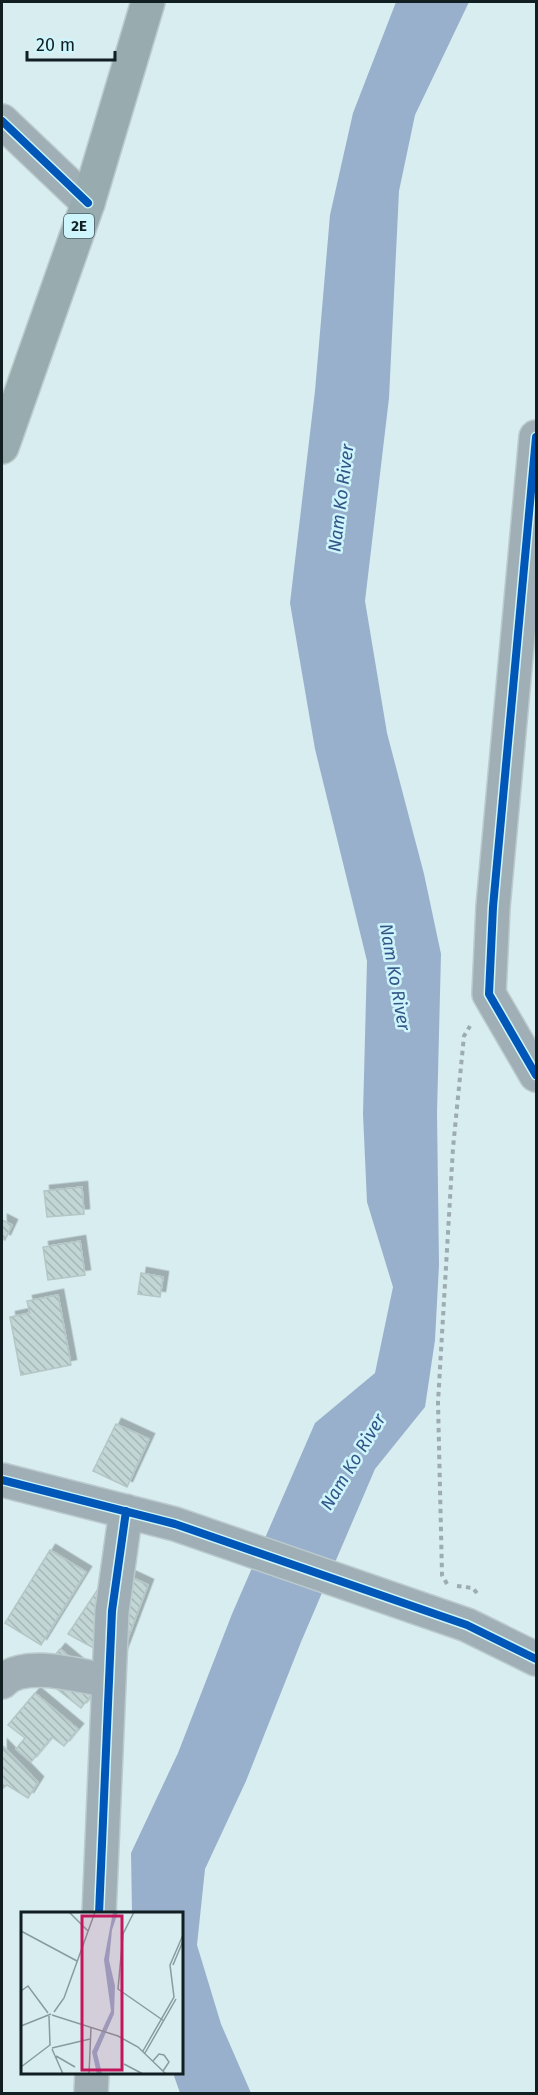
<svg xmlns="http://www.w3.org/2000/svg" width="538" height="2095" font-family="'Fira Sans',sans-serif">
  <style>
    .water { fill: #98b0cb }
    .building { fill: url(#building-back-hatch); stroke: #b5c6c6; stroke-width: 1.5; filter: url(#shadow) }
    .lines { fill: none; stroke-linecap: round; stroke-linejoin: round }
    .minor-casing { stroke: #bbcacd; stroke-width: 36 }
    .highway-casing { stroke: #bbcacd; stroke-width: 36 }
    .path { stroke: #9cacb0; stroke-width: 4; stroke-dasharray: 4.5 4.5; stroke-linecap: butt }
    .minor { stroke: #9fafb5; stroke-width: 33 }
    .highway { stroke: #98acb0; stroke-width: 33 }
    .cycleway-casing { stroke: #cef5fb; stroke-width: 11 }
    .cycleway { stroke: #0057b8; stroke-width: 8 }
    .labels { text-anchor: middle; stroke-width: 5; stroke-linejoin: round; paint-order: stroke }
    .shield { fill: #cef5fb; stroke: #4a5f63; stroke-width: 1.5 }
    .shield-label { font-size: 15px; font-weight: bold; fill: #111f22 }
    .water-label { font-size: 18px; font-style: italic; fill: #335587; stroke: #cef5fb }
    .inset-road { fill: none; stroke: #889b9e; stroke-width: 1.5 }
    .view { fill: #c2185b; fill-opacity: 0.15; stroke: #c2185b; stroke-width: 3 }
    .inset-edge { fill: none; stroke: #111f22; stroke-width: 3 }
  </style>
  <defs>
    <pattern id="building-back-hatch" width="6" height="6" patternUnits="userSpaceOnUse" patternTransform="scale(1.5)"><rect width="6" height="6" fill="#c1d6d5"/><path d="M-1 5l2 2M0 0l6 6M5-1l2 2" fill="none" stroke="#a5b7b7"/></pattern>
    <filter id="shadow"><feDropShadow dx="5.5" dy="-5.5" stdDeviation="0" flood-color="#0004"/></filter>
  </defs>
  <rect width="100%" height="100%" fill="#d8edf0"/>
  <!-- water -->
  <path class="water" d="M396,2H469L415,115L399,191L389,398L365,601L387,733L424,874L441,954L437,1113L439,1265L435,1340L425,1407L375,1469L301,1642L246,1781L205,1869L197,1945L221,2024L251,2093H180L173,2073L182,2072V1914L132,1913L131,1853L178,1753L232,1614L315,1423L375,1373L393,1287L367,1202L363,1114L367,961L315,749L290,603L315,391L330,215L353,113Z"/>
  <!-- building -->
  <path class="building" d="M82,1187L84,1214L47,1217L44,1191Z
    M2,1220L12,1225L5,1240L2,1239Z
    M80,1241L85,1275L48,1280L43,1247Z
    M141,1273L163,1277L160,1297L138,1294Z
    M58,1295L71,1365L21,1375L10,1317L30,1313L27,1301Z
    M116,1424L149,1439L127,1487L93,1471Z
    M50,1550L86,1572L41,1645L5,1623Z
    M112,1568L148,1585L119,1662L68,1634Z
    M60,1649L101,1683L81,1708L39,1675Z
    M35,1693L78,1729L64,1746L52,1737L31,1762L16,1749L25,1738L8,1725Z
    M2,1745L38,1782L28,1798L7,1785L2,1789Z"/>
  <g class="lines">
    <defs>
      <path id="minor" d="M2,121L88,203
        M536,437L493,907L489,994L536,1075
        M2,1480L175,1524L467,1625L536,1659
        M2,1682C23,1659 79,1676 109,1681
        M99,1914L112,1611L126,1511
        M91,2094L92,2072"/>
      <path id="highway" d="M2,447L88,203L148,2"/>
    </defs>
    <!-- minor casing -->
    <use href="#minor" class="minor-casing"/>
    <!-- highway casing -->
    <use href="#highway" class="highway-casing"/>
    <!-- path -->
    <path class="path" d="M447,1584L442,1575L438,1402L453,1148L464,1036L470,1026
      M457,1586L473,1588L479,1596"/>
    <!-- minor -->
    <use href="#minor" class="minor"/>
    <!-- highway -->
    <use href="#highway" class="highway"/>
    <defs>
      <path id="cycleway" d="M2,121L88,203
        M536,437L493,907L489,994L536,1075
        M2,1480L175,1524L467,1625L536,1659
        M99,1914L112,1611L126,1511"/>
    </defs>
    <!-- cycleway casing -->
    <use href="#cycleway" class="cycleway-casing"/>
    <!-- cycleway -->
    <use href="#cycleway" class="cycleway"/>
  </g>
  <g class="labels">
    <!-- shield labels -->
    <rect class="shield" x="64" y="214" width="30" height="24" rx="4.5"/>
    <g class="shield-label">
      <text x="79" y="231">2E</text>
    </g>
    <!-- water labels -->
    <g class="water-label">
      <text transform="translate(341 498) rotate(-83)" y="6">Nam Ko River</text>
      <text transform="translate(395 977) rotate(80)" y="6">Nam Ko River</text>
      <text transform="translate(353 1462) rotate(-59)" y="6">Nam Ko River</text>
    </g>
  </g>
  <!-- overview -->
  <g transform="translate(21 1912)">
    <rect width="162" height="162" fill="#d8edf0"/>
    <path d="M92,0H97L91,18L88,48L94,74L93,102L76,141L81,162H76L71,140L90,99L83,48Z" fill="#98b0cb"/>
    <path class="inset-road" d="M48,0L67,19M113,0L102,22L97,77L143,109M0,19L56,49M152,53L162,29M0,79L7,74L27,101M33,100L43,86L74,0M31,103L97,124L117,135L145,162M0,114L30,102M31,136L69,127M31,137L42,162M122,139L153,85L149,53L162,23M124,141L155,87M35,144L54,155M132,149L138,142L143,143L148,150L142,159M103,152L122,162M0,155L29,133L28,104M68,162L70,115"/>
    <path class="view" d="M61,4H101V158H61Z"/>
    <rect width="162" height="162" class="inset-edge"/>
  </g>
  <!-- border -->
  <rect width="538" height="2095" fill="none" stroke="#111f22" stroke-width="6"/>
  <!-- scale -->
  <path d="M27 51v9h88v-9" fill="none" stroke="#111f22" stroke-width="3"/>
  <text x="36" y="51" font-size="18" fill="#111f22" stroke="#cef5fb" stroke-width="4.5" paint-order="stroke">20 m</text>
</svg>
